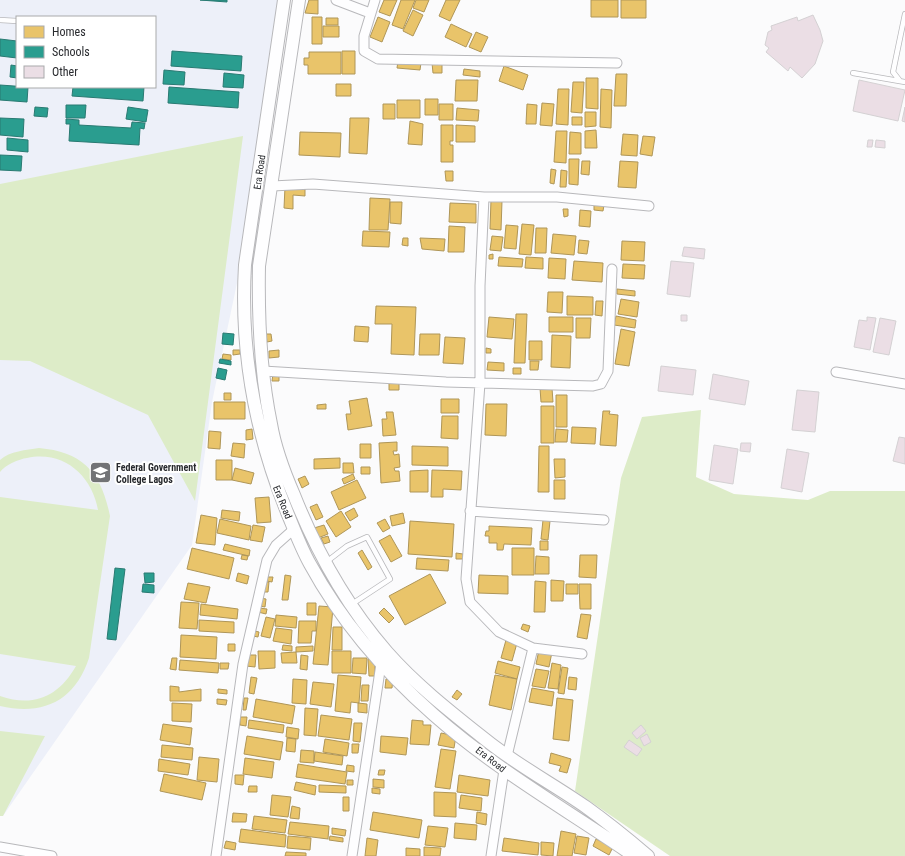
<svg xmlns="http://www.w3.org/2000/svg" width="905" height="856" font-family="'Roboto Condensed',sans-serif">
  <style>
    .built { fill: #edf0f9; fill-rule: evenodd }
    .green { fill: #ddecc8 }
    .homes { fill: #e9c46a; stroke: #af9658 }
    .schools { fill: #2a9d8f; stroke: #297a72 }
    .building { fill: #ebdee5; stroke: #d4d1d3 }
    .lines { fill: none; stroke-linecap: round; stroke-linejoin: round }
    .lane-casing { stroke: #b8b8bb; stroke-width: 6 }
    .street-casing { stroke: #b8b8bb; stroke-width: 11 }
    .secondary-casing { stroke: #b8b8bb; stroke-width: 14 }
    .lane { stroke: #fefeff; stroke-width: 4.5 }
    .street { stroke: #fefeff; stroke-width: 9 }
    .secondary { stroke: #fefeff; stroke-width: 12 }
    .labels { text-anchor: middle; stroke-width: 4; stroke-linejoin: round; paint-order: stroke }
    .street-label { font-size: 10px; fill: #282a2e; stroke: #fff }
    .poi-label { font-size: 10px; font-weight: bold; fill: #282a2e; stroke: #fff; text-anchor: start }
  </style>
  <rect width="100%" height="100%" fill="#fbfbfc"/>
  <!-- built -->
  <path class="built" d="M0,0H279L237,283L212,402L192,545L3,816H0ZM17,17H155V87H17Z"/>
  <!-- green -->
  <path class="green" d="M243,136L195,501L148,415L30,361L0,360V184Z
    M701,410L696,477L734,494L808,500L830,491H905V856H670L575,791L621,478L642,417Z
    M39,448C83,452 101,472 110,516L89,658C75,701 43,716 0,706V696C34,708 59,696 76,666L0,654V497L98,510C92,475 63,450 27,458C19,459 5,465 0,472V460C10,451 26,450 39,448Z
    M0,731L45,736L3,816H0Z"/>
  <!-- homes -->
  <path class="homes" d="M309,0H318V14L305,13Z
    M384,0H397L390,16L379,12Z
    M401,0H415L403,29L392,25Z
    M416,0H429L424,12L413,8Z
    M446,0H460L450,21L439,16Z
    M591,0H618V17H591Z
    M621,0H646V18H621Z
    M413,10L423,15L413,36L403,31Z
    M312,17H322V44H312Z
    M378,17L390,22L382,42L370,37Z
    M326,18H338V25H326Z
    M451,24L472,34L466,47L445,37Z
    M323,26H339V37H323Z
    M476,32L488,37L481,52L469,47Z
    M342,51H355V74H342Z
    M309,52H341V74H308V65H304V58H309Z
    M398,61L421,63L420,70L397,68Z
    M442,62V73H433L432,63Z
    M504,66L528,75L523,90L499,81Z
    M464,69L480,71V77L463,75Z
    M616,74H627L626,106H614Z
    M586,78H598V109L586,108Z
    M456,80H478L477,101H455Z
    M573,82H584L582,113L571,112Z
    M336,84H351V96H336Z
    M558,89H569L568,125L556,124Z
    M601,89L612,90L611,128L600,127Z
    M425,99H438V115H425Z
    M397,100H420V118H397Z
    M542,103L554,104L552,126L540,125Z
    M383,104H395V119H383Z
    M439,104H453V120H439Z
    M527,104L537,105L536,124H526Z
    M457,108L479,110L478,121L456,120Z
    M585,112H596V126L585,127Z
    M572,117H582V125H572Z
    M350,118H369L367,154L349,153Z
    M410,121L423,124L422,145L408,144Z
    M441,125H453V141H450V145H453V162H441Z
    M456,125L475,126V142H456Z
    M596,130L597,148H585V131Z
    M556,131H567L566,163L554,162Z
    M300,132L341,133L340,157L299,155Z
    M570,132L581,133V154H569Z
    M623,134L638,135L637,156L621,155Z
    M643,136L655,137L652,156L640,154Z
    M569,159H579L578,185L569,184Z
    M582,161H590L589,175L581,174Z
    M620,161L638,162L636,188L618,187Z
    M551,169L556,170L554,184L550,183Z
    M561,170L567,171L566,187H560Z
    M445,171H453V181H446Z
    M285,187L305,188V196L293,195V209L284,208Z
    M370,198L390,199L388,230H369Z
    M491,200L502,201L501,230L490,229Z
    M390,202H402L401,224L390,223Z
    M450,203L476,204V223L449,222Z
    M594,204L604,205L603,211L594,210Z
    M563,209H568V216L564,217Z
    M580,210L591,211L590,227L579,226Z
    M522,224L534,225L531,255L519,254Z
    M506,225L518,226L516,249L504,248Z
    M449,226L465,227L464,252H448Z
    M536,228H547L546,253H535Z
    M363,231L390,232L389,247L362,246Z
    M553,234L576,236L574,255L551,253Z
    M492,236L503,237L501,251L490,250Z
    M403,238H408V246L402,245Z
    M420,238L445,239L444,251L422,249Z
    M579,240L589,241L587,254L578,253Z
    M622,241L645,242L644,261L621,260Z
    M493,254V259H489V255Z
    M499,257L523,259L522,267L498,266Z
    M526,257L543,258V269L525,268Z
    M549,258L566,259L565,279L548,278Z
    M574,261L603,263L602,282L572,280Z
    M623,264L645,265L644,279L622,278Z
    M617,289L635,291V296L617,294Z
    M548,292H563L562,313L547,312Z
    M567,296L593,297V315H567Z
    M621,299L639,302L637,317L618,314Z
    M596,301H603L602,316L595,315Z
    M376,306L416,307L414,355L391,354L392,324H375Z
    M516,314H527L525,363H514Z
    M616,316L636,320L635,328L614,325Z
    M489,317L514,319L512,339L487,337Z
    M549,317H573V332H549Z
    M576,318H591L590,338H576Z
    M355,326L369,327L368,342L354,341Z
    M621,329L635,332L629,366L615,364Z
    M266,334H271L272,341L267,342Z
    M420,334H440L439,355H419Z
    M552,335L571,336L570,368L551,367Z
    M445,337L465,338L463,364L443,363Z
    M529,341H542V360H529Z
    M486,348L491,349V353H486Z
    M233,350H240V354L233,355Z
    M279,350V357L269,358V351Z
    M223,354L231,355V360L222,359Z
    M530,361H539L538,370H530Z
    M488,362L504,363V371L487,370Z
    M513,368H521V374H513Z
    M273,374H279V381H272Z
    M389,381H399V390H389Z
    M540,388H552L553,402H541Z
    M224,393H231V400H224Z
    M556,395H567V427H556Z
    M367,398L372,426L348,430L346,414H351L349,401Z
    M441,399H459V413H441Z
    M214,402H245V419H214Z
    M326,404V409H317V405Z
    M486,404H507L506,436L485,435Z
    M541,406H554V443H541Z
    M603,411H610L609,414L618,415L616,446L600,445Z
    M386,412H393L396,435L383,436L382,419H387Z
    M442,416H458V439L441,438Z
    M572,427L596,428L595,444L571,443Z
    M252,429L253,439L246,440V430Z
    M556,429L568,430L567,442H555Z
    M209,431L221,432L220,449L208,448Z
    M397,442V451H393L394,455L399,454L400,467L394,468L395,471H399L400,481L381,483L379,443Z
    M233,443L245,444L244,458L231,456Z
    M360,444H371V458H360Z
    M412,446L448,447V466L412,465Z
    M539,446H549V492H538Z
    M340,458V468L314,469V459Z
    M554,459H565V477L555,478Z
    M216,460H232V480H216Z
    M343,463H353L354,473H343Z
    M361,467H370V474H361Z
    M235,468L254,473L251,484L232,480Z
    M428,470V492H410V471Z
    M432,470L462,471L461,490L443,489V497H431Z
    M353,474L355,479L344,484L342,479Z
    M305,476L309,484L302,488L298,479Z
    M357,480L366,498L339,510L331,492Z
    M554,480H565V499H554Z
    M269,497L271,522L257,523L255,498Z
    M317,504L323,517L316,520L310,507Z
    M354,508L358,516L350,521L345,513Z
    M222,510L240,512L239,521L221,518Z
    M341,511L351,527L336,537L326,521Z
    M403,513L405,523L392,526L390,516Z
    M201,515L217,518L215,545L196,543Z
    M220,519L251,526L249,540L217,533Z
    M385,519L390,528L383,532L377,523Z
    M543,520L550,521L548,540L541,539Z
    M410,521L454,524L452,557L408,554Z
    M253,525L265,527L262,542L250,540Z
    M324,525L328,534L318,538L314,528Z
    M489,526L532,528L531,545L504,544L503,550H497V543H489V536H485L486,531H489Z
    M390,535L402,556L391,562L379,541Z
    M328,536L330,542L324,544L321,538Z
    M540,541H548V550H540Z
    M225,544L250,550L249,556L223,550Z
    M192,548L234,558L229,579L187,569Z
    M512,548H534V575H512Z
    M362,550L372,567L368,570L358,553Z
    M456,553L463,554V559H456Z
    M242,555L248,556L247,560L241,559Z
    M580,555H597L596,578L579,577Z
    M536,556L549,557V574H535Z
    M417,558L449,560L448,571L416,569Z
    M238,573L249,576L247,584L236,581Z
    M430,574L446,603L405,625L389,596Z
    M285,575L291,576L288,600H282Z
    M479,575L508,576V594L478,593Z
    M267,577H273L272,582L267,581Z
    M551,580L564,581L563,601H551Z
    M535,581L546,582L545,612H534Z
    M262,582H269L268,592H262Z
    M188,583L210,587L206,603L184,599Z
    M566,584H578V594H566Z
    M579,584H591V609H580Z
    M260,598L266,599L265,607L259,606Z
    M181,602L199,603L197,629L179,628Z
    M307,603H316V615H307Z
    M201,604L238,609L237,619L200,615Z
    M319,606L333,607L328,665L313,664Z
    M259,608L267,609L266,614L258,612Z
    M384,608L394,618L389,623L379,613Z
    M581,614L591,615L587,639L577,637Z
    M276,615L297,617L296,628L275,626Z
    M266,617L275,619L270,638L261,636Z
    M199,620L234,622V633L199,631Z
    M299,621H316V631H312L311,643H298Z
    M523,624L530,626L528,632L521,629Z
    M333,627H342V650H332Z
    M276,628L292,630L291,644L273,641Z
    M255,631L259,632L258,637L253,636Z
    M181,635L217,637L216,659L180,657Z
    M506,640L517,643L512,661L501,658Z
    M228,644H235V651H228Z
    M283,645L292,646V651L282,650Z
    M313,646V651L296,652V647Z
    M539,650L552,652L549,667L536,664Z
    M258,651H275V668L259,669Z
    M332,651H351V673H332Z
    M296,652L297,663H282L281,653Z
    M247,655H256L255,667L246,666Z
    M301,655L308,656L307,670L300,669Z
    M172,658H177L176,670L170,669Z
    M353,658H367L366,674L352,673Z
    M375,658V676H369L368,659Z
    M180,660L219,663L218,673L179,670Z
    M498,661L520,667L517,679L495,673Z
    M220,663H229L228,669H220Z
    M552,663L561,665L558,689L548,688Z
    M562,667L568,668L564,694L558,693Z
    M536,669L549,671L545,688L532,686Z
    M338,675L361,677L359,703L351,702L350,713L335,711Z
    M495,675L517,679L511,710L489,705Z
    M251,677L257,678L254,694L249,693Z
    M569,677L577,678L576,690L568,689Z
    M293,679L307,680L306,704L292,703Z
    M386,679H393L392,688H385Z
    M313,682L334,684L331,707L310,704Z
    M362,685H369L368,701H361Z
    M170,686L179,687V692L201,689V701H170Z
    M532,688L554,692L552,706L529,702Z
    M218,689L227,690V694L218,693Z
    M457,690L462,694L457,700L452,697Z
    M244,698H248L246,710H243Z
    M557,698L573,700L569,741L553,739Z
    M217,699L227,700L226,705L217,704Z
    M256,699L295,706L292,724L253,717Z
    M172,703L192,704L191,722L172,721Z
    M358,703L367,704V713L358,712Z
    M305,708L318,709L316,736L304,735Z
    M321,715L352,719L349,740L318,736Z
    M240,717H247L246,726L240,725Z
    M249,720L284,725L283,733L248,728Z
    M412,720L423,721V725H431L429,745L410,744Z
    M354,723H362L360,742L353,741Z
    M163,724L192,728L190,745L160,740Z
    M287,727L299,729L298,739L286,737Z
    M441,733L456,736L454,748L438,745Z
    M247,736L283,742L280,760L244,754Z
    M381,736L408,738L406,755L380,752Z
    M287,738L296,739L295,752L286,751Z
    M325,739L349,743L347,756L323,752Z
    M352,744H359L358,753H352Z
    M162,745L193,748L192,760L161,757Z
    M441,749L456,751L450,789L435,787Z
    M301,750L314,751V763L300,762Z
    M315,752L343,756L342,765L314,761Z
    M551,753L571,759L567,773L559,771L561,766L549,763Z
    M199,757L219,759L217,782L197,780Z
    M245,758L274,762L272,778L243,774Z
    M159,759L190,764L188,775L158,771Z
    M298,764L347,772L345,784L296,777Z
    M347,765L354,766V772L346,771Z
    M379,770H385L384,775H378Z
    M164,774L206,783L202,800L160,791Z
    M235,775H244L243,785L235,784Z
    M459,775L490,780L488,796L457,792Z
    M373,779L384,780V788L373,787Z
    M347,780H353V785H347Z
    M296,782L316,786L315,795L294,790Z
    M319,785L346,786V793L319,792Z
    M249,786H257V792H248Z
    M372,788L380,789V794L372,793Z
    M434,792L456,793V817L434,816Z
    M272,795L291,797L288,817L270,815Z
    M461,795L482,798L481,811L459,808Z
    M343,797H349V811H343Z
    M292,806L300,808L299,819L290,818Z
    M373,812L422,820L419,838L370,830Z
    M477,812L487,814L486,825L476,823Z
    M233,813L247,814L246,822H232Z
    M254,816L287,820L285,833L252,829Z
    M290,822L329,826L328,839L288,834Z
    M455,823L477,825L476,840L454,838Z
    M428,826L448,828L445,847L425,845Z
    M332,828L346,830L345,836L332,834Z
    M241,829L286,835L285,847L239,842Z
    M561,831L576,834L572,856H557Z
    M288,836L311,838L310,850L287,848Z
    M330,836L343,838V842L329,840Z
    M577,836L589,838L586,855L574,853Z
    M367,838L378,840L376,856H365Z
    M504,838L539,843L538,855L502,851Z
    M596,839L613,847L609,855L593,846Z
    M226,841L236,843L235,850L224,848Z
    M541,842L554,843L553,856L541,855Z
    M424,847L441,848L440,856H424Z
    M406,848L420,849V856H406Z
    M286,852L306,853V856H285Z"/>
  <!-- schools -->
  <path class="schools" d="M200,0H227V2Z
    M0,39L17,41V58L0,56Z
    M172,51L242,56L241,71L171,66Z
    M11,65L17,66V78L10,77Z
    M164,70L185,72L184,85L163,84Z
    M224,73L244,75L243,88L223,87Z
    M0,85L28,87L27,102L0,100Z
    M73,87H144L143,101L72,96Z
    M169,87L239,92L238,108L168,103Z
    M66,105H86L85,118H66Z
    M35,107L48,108L47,117L34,116Z
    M128,107L148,110L146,122L126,119Z
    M0,118L24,119L23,137L0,135Z
    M66,119L79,120V125L131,128L132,122L145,123L144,129L140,128L139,145L69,141L70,124H66Z
    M7,138L28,140V152L7,150Z
    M0,155L22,156L21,171L0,170Z
    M223,333L234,334L233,345L222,344Z
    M220,359L231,361V365L219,363Z
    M218,368L227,370L225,380L216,378Z
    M115,568L125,569L116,640L107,639Z
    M144,573H154V582L145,583Z
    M143,584L154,585V593L142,592Z"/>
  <!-- building -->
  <path class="building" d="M813,15L820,30L823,41L815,64L802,78L790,67L788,71L766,52L769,48L765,45L768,32L772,30L771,26L797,17L798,21Z
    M859,80L905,90L898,121L853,111Z
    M905,107V122L902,121Z
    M868,140H873L872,147H867Z
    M876,140L885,141V148L875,147Z
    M684,247L705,249L704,259L682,256Z
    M671,261L694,263L690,297L667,294Z
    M681,315H687V321H681Z
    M867,317L876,318L870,350L854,347L859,320L867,321Z
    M880,318L896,321L889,355L873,352Z
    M661,366L696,370L693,395L658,391Z
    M713,374L749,381L745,405L709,399Z
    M797,390L819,392L815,432L792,430Z
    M899,437L905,438V464L893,461Z
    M741,443H751L750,452L740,451Z
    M714,445L738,449L733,484L709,480Z
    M787,449L809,453L802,492L781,488Z
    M641,725L646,731L637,739L632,733Z
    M647,734L651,742L644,746L640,738Z
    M629,740L642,749L637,756L624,747Z"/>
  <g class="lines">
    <defs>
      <path id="lane" d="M0,20L17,21
        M853,73L905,82
        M900,81L893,72L905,14
        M325,563L347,546L367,537L390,579L352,604"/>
      <path id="street" d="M336,0L370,13
        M375,0L364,36V51L378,59L617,63
        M272,186L313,184L484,197H557L649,206
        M484,197L480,286V383L466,579L470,602L499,632L533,648L507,756
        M263,371L446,382L593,386L601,384L608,371L612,269
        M836,372L905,384
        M470,511L604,520
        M533,648L582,654
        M0,847L52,856
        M216,856L243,664L267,560L276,545L294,529
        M352,856L381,664
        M491,856L504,770"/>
      <path id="secondary" d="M284,0L245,265C240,350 255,433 287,512C294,529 301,548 310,564C341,621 385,672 434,715C495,769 567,810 634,856
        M299,0L259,266C258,319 260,371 271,424C275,448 284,472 294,495C317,553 346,605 387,652C416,685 452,713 486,740C517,765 553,784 586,807C607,822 628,839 648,856"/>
    </defs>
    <!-- lane casing -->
    <use href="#lane" class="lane-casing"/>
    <!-- street casing -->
    <use href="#street" class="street-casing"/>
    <!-- secondary casing -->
    <use href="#secondary" class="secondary-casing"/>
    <!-- lane -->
    <use href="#lane" class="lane"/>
    <!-- street -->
    <use href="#street" class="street"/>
    <!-- secondary -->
    <use href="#secondary" class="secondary"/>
  </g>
  <!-- icons -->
  <defs>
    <symbol id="school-square" viewBox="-11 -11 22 22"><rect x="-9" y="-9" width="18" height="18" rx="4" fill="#727376" stroke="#fff"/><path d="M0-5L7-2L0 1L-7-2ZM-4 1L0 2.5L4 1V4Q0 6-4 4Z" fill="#fff"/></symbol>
  </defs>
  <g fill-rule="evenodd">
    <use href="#school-square" x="88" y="460" width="25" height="25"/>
  </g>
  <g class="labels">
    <!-- street labels -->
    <g class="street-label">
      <text transform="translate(259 172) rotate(-82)" y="4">Era Road</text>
      <text transform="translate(283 502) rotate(68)" y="4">Era Road</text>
      <text transform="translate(491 759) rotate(38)" y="4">Era Road</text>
    </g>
    <!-- poi labels -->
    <g class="poi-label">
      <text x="116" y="471">Federal Government<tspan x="116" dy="12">College Lagos</tspan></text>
    </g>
  </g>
  <!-- legend -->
  <rect x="16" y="16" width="140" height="72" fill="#ffffff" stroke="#a9aaab"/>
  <rect x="24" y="26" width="20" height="12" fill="#e9c46a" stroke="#a9aaab"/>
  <text x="52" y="36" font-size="12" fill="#282a2e">Homes</text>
  <rect x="24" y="46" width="20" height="12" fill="#2a9d8f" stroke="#a9aaab"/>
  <text x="52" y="56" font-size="12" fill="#282a2e">Schools</text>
  <rect x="24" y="66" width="20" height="12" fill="#ebdee5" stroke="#a9aaab"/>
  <text x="52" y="76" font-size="12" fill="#282a2e">Other</text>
</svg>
